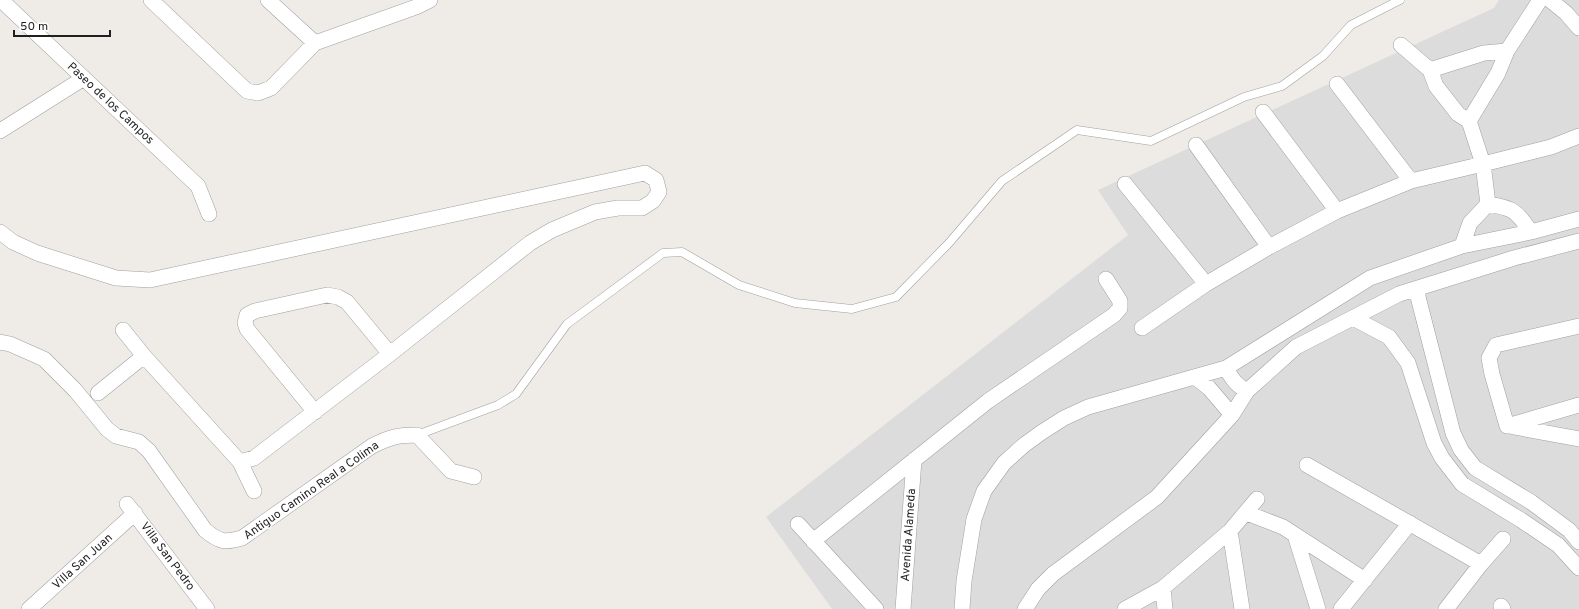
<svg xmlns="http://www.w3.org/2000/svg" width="1579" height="609" font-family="Overpass,sans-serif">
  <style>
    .residential { fill: #dddcdc }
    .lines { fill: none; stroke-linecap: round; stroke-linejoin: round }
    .lane-casing { stroke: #a0a0a0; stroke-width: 9 }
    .street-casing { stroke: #a0a0a0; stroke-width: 16 }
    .lane { stroke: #fff; stroke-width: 8 }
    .street { stroke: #fff; stroke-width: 15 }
    .labels { text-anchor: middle; stroke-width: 3; stroke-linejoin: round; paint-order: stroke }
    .street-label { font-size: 12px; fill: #1f1f1f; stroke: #fff }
  </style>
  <rect width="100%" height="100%" fill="#efece7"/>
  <!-- residential -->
  <path class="residential" d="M1499,0H1579V609H832L766,517L1128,235L1098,190L1494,8Z"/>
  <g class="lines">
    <defs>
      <path id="lane" d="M417,435L498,405L516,394L567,324L663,253L682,252L739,285L795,303L852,309L896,297L949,243L1002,181L1077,130L1151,141L1244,97L1282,86L1323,56L1351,25L1400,0"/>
      <path id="street" d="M1,0L198,186L209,214
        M151,0L247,91L258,93L271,88L315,43L416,7L430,0
        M268,0L315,43
        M1550,0L1566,13L1579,28
        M1507,51L1540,0
        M1430,70L1484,53L1507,51L1498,73L1469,121
        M1337,84L1411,181
        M1263,112L1337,211
        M0,131L84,78
        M1196,145L1269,247
        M1125,184L1206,284
        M1488,204L1483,164L1551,147L1579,136
        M1488,204C1514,208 1516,211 1531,232
        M0,232L13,242L37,253L116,278L150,280L645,173L656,180L659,192L653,201L642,208H618L595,212L552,230L530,243L390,354L254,458L240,462
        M1462,246L1470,223L1488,204
        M1416,289L1453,433L1461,450L1475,468L1531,502L1569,530L1579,542
        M1353,318L1389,337L1408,363L1434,443L1442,458L1462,484L1521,520L1558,545L1579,568
        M1142,328L1206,284L1269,247L1337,211L1411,181L1483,164L1469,121L1458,114L1436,86L1430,70L1401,45
        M123,330L144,356L240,462L254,491
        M0,342L10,344L44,359L75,390L107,429L116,436L139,442L149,451L205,530C219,542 225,543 242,538L372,446C390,437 398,435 417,435L451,471L474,477
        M1226,368C1232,379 1236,385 1247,391
        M1195,377L1209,388L1232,415
        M98,393L144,356
        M315,412L247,329L245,323L247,315L255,311L327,295L338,297L347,302L390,354
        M1507,426L1492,374L1489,358L1496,345L1579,326
        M1507,426L1579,405
        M1509,426L1579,439
        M1307,465L1481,564L1446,609
        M127,504L207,609
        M1247,513L1283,527L1365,580
        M798,524L876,609
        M1230,531L1242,609
        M1295,535L1318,609
        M813,541L988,401L1114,315L1120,308V301L1106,279
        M1481,564L1503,539
        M1163,588L1165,609
        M1501,606L1503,609
        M29,609L135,513
        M903,609L914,460
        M962,609L964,581L974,519L984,491L1004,463L1024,445L1042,432L1064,418L1088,407L1226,368L1370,278L1462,246L1531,232L1579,219
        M1025,609L1038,589L1053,574L1157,497L1232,415L1247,391L1296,347L1399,294L1514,258L1579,241
        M1125,609L1163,588L1230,531L1257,499
        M1341,609L1410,523"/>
    </defs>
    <!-- lane casing -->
    <use href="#lane" class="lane-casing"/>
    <!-- street casing -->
    <use href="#street" class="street-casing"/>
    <!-- lane -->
    <use href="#lane" class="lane"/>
    <!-- street -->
    <use href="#street" class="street"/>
  </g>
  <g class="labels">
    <!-- street labels -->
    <g class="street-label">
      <text transform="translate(111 103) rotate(43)" y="4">Paseo de los Campos</text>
      <text transform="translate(311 490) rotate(-35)" y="4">Antiguo Camino Real a Colima</text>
      <text transform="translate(908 535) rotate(-86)" y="4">Avenida Alameda</text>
      <text transform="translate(168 556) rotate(53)" y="4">Villa San Pedro</text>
      <text transform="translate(82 561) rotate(-42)" y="4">Villa San Juan</text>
    </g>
  </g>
  <!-- scale -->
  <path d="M14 30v6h96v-6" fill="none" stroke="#1f1f1f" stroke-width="2"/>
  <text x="20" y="30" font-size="12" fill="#1f1f1f" stroke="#ffffff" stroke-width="3" paint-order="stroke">50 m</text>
</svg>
